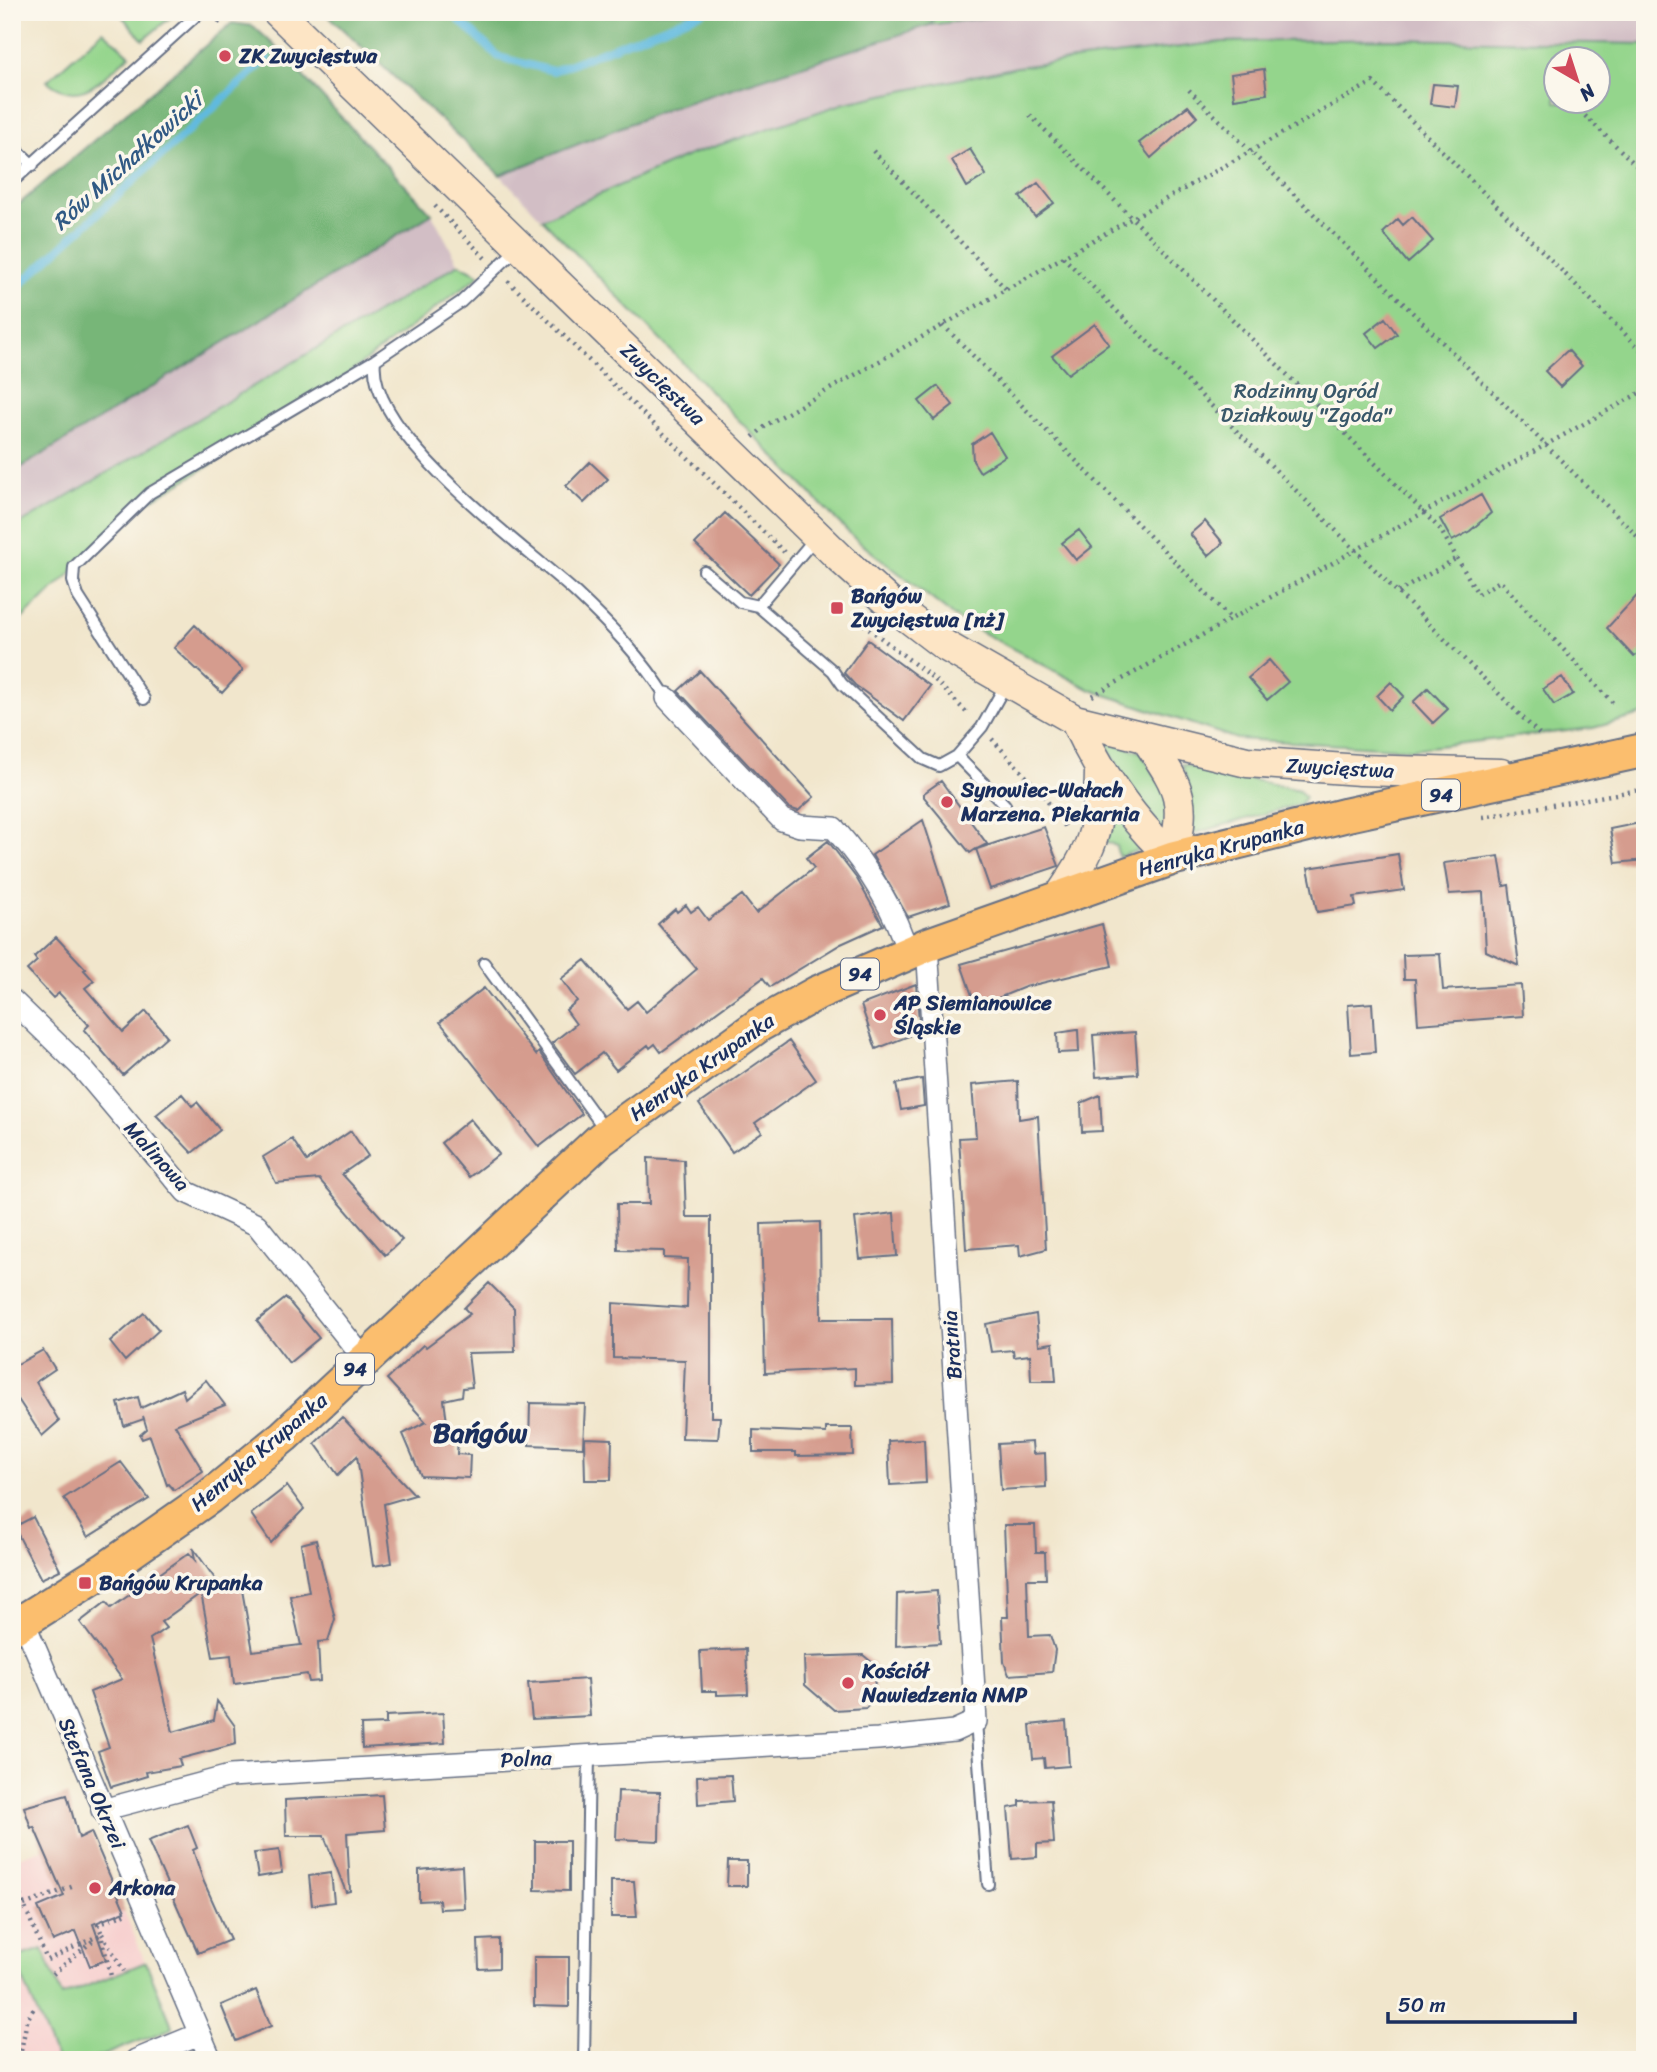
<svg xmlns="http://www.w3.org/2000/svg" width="1657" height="2072" font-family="Sriracha,sans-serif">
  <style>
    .built { fill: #f7d0cf }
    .industrial { fill: #d2bec5 }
    .green { fill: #94d58c; stroke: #588275; stroke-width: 2; fill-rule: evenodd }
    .forest { fill: #77b678; stroke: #49726b; stroke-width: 2 }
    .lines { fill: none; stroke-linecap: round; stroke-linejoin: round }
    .stream { stroke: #60bade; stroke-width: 8 }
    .building { fill: #d59c8e }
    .lane-casing { stroke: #666f84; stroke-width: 14 }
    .street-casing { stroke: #666f84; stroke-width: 24 }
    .secondary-casing { stroke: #666f84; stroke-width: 33 }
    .primary-casing { stroke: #666f84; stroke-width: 37 }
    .path { stroke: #666f84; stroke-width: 4.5; stroke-dasharray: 2 5; stroke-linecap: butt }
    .lane { stroke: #fff; stroke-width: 10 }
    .street { stroke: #fff; stroke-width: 21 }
    .secondary { stroke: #fde5c5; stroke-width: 30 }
    .primary { stroke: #fbbe6e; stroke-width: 33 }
    .poi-dot { fill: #d1495b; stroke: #fbf7ec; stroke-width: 2.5 }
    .labels { text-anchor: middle; stroke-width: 7; stroke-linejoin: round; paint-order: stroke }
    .shield { fill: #fbf7ec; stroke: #5e6b89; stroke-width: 2 }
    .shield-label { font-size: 19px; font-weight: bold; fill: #1b2f5e }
    .poi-label { font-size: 21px; font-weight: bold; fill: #1b2f5e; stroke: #fbf7ec; text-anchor: start }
    .street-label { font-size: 21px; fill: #1b2f5e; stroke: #fbf7ec }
    .park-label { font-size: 21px; fill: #39586a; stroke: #fbf7ec }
    .water-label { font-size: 23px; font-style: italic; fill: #305984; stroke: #fbf7ec }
    .district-label { font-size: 28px; font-weight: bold; fill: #1b2f5e; stroke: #fbf7ec }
  </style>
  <rect width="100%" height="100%" fill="#fbf7ec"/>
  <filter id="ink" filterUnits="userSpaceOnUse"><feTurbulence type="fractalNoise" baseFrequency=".0143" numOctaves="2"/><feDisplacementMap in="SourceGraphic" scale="14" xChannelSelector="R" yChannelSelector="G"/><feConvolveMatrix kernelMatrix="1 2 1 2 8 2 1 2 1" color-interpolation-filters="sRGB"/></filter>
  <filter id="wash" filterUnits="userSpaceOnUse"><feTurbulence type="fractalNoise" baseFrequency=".00686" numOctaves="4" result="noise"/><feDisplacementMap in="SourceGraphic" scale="28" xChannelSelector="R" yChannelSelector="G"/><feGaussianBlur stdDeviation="1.57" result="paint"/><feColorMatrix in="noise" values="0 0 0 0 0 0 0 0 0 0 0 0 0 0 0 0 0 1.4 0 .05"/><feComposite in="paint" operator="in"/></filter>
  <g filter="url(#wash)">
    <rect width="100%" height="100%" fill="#f1e6cc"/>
    <!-- built -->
    <path class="built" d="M91,1832L173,2028L91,2060H12V1859Z"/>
    <!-- industrial -->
    <path class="industrial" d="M1026,12H1645V44L1559,41L1222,42L1017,67L845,103L692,154L542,219L500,175L667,109L930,25Z
      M432,214L459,264L12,529V473Z"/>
    <!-- green -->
    <path class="green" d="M125,12H177L143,40L121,15Z
      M939,12H1026L930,25Z
      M103,31L130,55C101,78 82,109 47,81Z
      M1391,39L1645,44V714L1593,728L1412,749L1237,739L1091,690L960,621L854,538L542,219L692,154L845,103L1017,67L1222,42ZM1556,60H1598V102H1556Z
      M459,264L480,275L289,418L145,504L12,628V529Z
      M1109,742L1141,752L1169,798L1164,832L1129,786L1108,748Z
      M1182,764L1299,790L1305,798L1300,804L1188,835L1190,792Z
      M1111,804L1144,846L1142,849L1119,857L1116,846L1105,841Z
      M43,1949L62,1996L146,1962L173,2028L91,2060H57L14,1958Z"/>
    <!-- forest -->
    <path class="forest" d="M324,12H939L930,25L667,109L500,175Z
      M232,23L253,26L272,43L432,214L12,473V210Z"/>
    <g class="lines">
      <!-- stream -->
      <path class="stream" d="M450,12L499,57L553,71L703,12
        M12,292L267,59"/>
    </g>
    <g id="blocks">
      <!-- building -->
      <path class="building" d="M1264,69L1267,94L1234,99L1231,74Z
        M1433,84L1458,86L1455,107L1430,104Z
        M1188,106L1197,117L1151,158L1139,143Z
        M970,149L986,175L967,187L952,160Z
        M1038,183L1054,203L1035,217L1020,197Z
        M1412,217L1433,241L1408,263L1383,233L1398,219L1403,225Z
        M1385,318L1397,334L1378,348L1366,333Z
        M1095,324L1109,344L1068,374L1052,356Z
        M1568,350L1582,366L1560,387L1545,371Z
        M938,386L953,405L934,420L919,401Z
        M990,432L1005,456L980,472L973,461L972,444Z
        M590,462L608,479L584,503L566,486Z
        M1481,495L1491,513L1470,531L1452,541L1440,519Z
        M725,513L779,564L749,595L695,544Z
        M1205,521L1223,543L1208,556L1190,534Z
        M1079,530L1092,547L1076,560L1062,543Z
        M1645,587V648L1634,657L1607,628Z
        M195,625L243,670L222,693L174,648Z
        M868,640L930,686L904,721L855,685L844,673Z
        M1269,660L1288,682L1267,700L1248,678Z
        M700,671L814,797L798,811L789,808L678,691Z
        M1562,677L1573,694L1554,705L1543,689Z
        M1391,682L1404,696L1390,710L1377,696Z
        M1428,688L1448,709L1433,723L1413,702Z
        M941,781L987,844L977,849L1044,827L1059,866L990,889L976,849L970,853L924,797V793Z
        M923,820L950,903L908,917L872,855Z
        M1645,822V860L1616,863L1610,829Z
        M828,841L857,879L883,925L841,944L770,987L763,978L661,1052L655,1044L650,1048L648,1045L616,1070L602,1053L575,1074L552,1043L576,1024L566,1010L577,1001L561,979L585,960L627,1009L637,1001L646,1012L697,969L658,924L675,909L677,912L686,905L691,912L698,907L708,920L742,895L756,913L814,868L806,858Z
        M1398,854L1404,890L1354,897L1356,906L1317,912L1308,868Z
        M1499,856L1504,886L1509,885L1519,966L1486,951L1483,892L1449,894L1444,863Z
        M1102,924L1112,966L1025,987L976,1007L961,964Z
        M56,937L86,969L84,970L94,981L85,988L123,1032L146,1011L167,1036L123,1075L84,1030L89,1025L59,993L53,998L27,970L37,961L34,957Z
        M1440,954L1443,990L1521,985L1523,1016L1418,1024L1415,979H1404L1403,955Z
        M916,984L919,1021L905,1025L909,1036L876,1049L861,1005Z
        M484,988L536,1055L539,1052L582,1114L539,1147L440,1022Z
        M1372,1003L1375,1052L1351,1054L1348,1005Z
        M1078,1030L1079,1052L1058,1053L1057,1033Z
        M1135,1032L1138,1074L1096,1077L1093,1035Z
        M789,1041L816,1080L755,1123L762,1132L732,1152L699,1104Z
        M922,1079L924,1106L901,1110L896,1084Z
        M1018,1081L1019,1119L1038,1116L1046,1249L1020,1256L1019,1245L966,1249L959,1138L976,1137L972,1085Z
        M182,1094L192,1106L197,1102L220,1130L192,1153L156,1115Z
        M1100,1095L1102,1131L1082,1132L1081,1103Z
        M470,1119L499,1154L469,1177L441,1143Z
        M351,1131L368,1156L342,1174L402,1240L385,1255L319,1179L276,1183L263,1157L292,1139L307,1161Z
        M648,1158L684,1160L686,1217H711V1417H720L718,1439L682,1438L685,1360L613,1358V1303L687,1308L688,1259L664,1258V1251L618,1250L617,1204H649Z
        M894,1213L897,1256L860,1259L855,1218Z
        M820,1222L821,1319H892L893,1384L855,1385V1368L765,1373L761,1224Z
        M489,1283L514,1308L515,1352L468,1353L472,1387L463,1388L462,1396L444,1400L449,1437H458L457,1454L470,1455L469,1478L421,1476L403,1434L426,1422L387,1379L423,1345L426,1347L470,1314L464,1308Z
        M286,1298L319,1338L289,1363L257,1321Z
        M144,1313L159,1330L125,1361L110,1342Z
        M1036,1314L1039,1345L1053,1343L1056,1381H1031L1030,1355L1014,1357L1013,1350L991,1352L986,1324Z
        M43,1350L55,1369L36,1382L59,1421L42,1436L12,1390V1367Z
        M206,1380L225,1405L175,1425L203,1471L174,1490L169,1484L167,1485L150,1436L142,1439L140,1435L147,1429L143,1416L144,1419L124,1426L118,1403L138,1397L141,1408L182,1389L185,1398Z
        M530,1403L585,1404L583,1447L529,1445Z
        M342,1417L415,1495L384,1504L392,1563L373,1566L357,1456L338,1475L315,1443Z
        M826,1428H852L853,1455L796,1456V1452H753V1430L826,1433Z
        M584,1438L612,1439L611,1480H585Z
        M924,1439L926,1483L890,1485L888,1441Z
        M1032,1442L1033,1454L1045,1453L1046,1487L1001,1490L998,1444Z
        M121,1462L149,1499L88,1537L64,1498Z
        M287,1486L304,1509L271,1543L251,1514Z
        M33,1517L60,1570L41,1579L14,1527Z
        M1004,1525H1035L1036,1552H1045L1046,1579H1027L1029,1636L1050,1635L1055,1650L1052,1672L1009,1675L1004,1662L1002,1617H1008Z
        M316,1540L335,1619L328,1641L318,1642L320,1681L309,1682L307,1674L234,1684L231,1655L213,1657L201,1593L161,1622L166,1628L150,1639L173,1732L214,1720L217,1701L235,1726L236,1744L179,1759L181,1766L146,1772L147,1776L111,1787L98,1751L109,1747L90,1692L122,1679L80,1622L106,1602L111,1608L189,1553L195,1560L193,1548L218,1583L240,1579L253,1651L301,1645L290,1596L309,1592L301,1544Z
        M937,1591L940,1643L896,1646L897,1594Z
        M746,1649L748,1694L717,1695V1691H702L700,1651Z
        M863,1655L874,1664L875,1698L866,1708L834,1710L805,1685L804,1657Z
        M587,1679L590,1716L532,1719L528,1683Z
        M443,1713L445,1743L362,1748L361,1725L386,1724V1716Z
        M1066,1721L1069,1766L1045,1768L1044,1758L1033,1759L1030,1725Z
        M731,1775L733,1801L698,1804L697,1776Z
        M618,1791L660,1792L659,1841L616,1839Z
        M67,1795L79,1838L91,1832L125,1911L93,1924L106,1960L90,1966L76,1931L53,1941L38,1907L64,1896L34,1827L31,1828L24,1807Z
        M382,1795L385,1830L347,1833L350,1891L346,1892L324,1836H286L285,1800Z
        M1051,1800L1054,1843L1037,1844V1857L1012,1859L1008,1808L1020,1806V1801Z
        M188,1825L197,1848L193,1850L203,1880L230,1940L198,1953L148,1841Z
        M535,1841H569V1891L535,1890Z
        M279,1850L282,1873L258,1877L254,1853Z
        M728,1861H747V1886H727Z
        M462,1866L464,1908L440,1909L439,1900L419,1901V1870Z
        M331,1873L334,1902L312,1905L309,1876Z
        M611,1881H634L637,1917H611Z
        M499,1939V1968L479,1969L478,1940Z
        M534,1957H569V2007L534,2006Z
        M256,1990L271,2026L236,2041L221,2005Z"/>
    </g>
  </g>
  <g filter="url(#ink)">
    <use href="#blocks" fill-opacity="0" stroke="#666f84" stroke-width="2"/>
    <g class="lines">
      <defs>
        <path id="lane" d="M12,145L33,165
          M12,182L200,12
          M519,247L461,302L375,360C366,434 524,545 576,593C610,625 642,658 667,698
          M816,537L758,606L833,671L842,684L923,759L939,766L957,756
          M704,571L740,602L758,606
          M144,699L78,596L73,581L74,567L150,493L375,360
          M1005,805L957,756L982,727L1006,684
          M484,963L606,1131
          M976,1721L988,1884
          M584,2060L589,1755"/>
        <path id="street" d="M667,698L782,820L800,826L834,828C865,864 895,908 908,954
          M12,1000L81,1067L186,1192L257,1225L365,1360
          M24,1622L211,2060
          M102,1810L230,1776L878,1739L954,1731L976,1721L927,945
          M136,2060L199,2034"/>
        <path id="secondary" d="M278,12L840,558L893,606L944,645L1075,720L1247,762L1360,770L1501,774
          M1075,720C1099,772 1130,819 1173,858
          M1146,738C1180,790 1187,796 1173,858
          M1060,896C1094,846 1099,832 1100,772"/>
        <path id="primary" d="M12,1628L106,1569L209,1497L284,1436L601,1139L759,1025L817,993L927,945L1173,858L1346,815L1645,750"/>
      </defs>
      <!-- lane casing -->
      <use href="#lane" class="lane-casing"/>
      <!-- street casing -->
      <use href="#street" class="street-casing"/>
      <!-- secondary casing -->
      <use href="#secondary" class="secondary-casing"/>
      <!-- primary casing -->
      <use href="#primary" class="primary-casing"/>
      <!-- path -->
      <path class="path" d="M242,12L254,19
        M218,23L233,12
        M1189,90L1645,544
        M1580,111L1645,174
        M1030,115L1440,529L1478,594L1500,581L1613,703
        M873,151L1006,289
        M435,206L485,258
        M1063,257L1539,734
        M508,281L784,552
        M943,325L1230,618
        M753,437L768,424L1373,82L1645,354
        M1398,592L1457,558
        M858,620L934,679L969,715
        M1092,696L1645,390
        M992,739L1043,795L1067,829
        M1483,817L1645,789
        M12,1876L47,1960L102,1934L98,1925L127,1913
        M24,1905L74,1886
        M102,1934L124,1971
        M102,1939L111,1976
        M53,1974L95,1939
        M15,2054L21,2051L27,2020L35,2006"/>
      <!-- lane -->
      <use href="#lane" class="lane"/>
      <!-- street -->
      <use href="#street" class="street"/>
      <!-- secondary -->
      <use href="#secondary" class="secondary"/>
      <!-- primary -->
      <use href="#primary" class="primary"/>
    </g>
  </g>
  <!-- markers -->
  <g class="poi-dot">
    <circle cx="225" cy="56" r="7"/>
    <rect x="830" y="601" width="14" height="14" rx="3.5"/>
    <circle cx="947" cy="802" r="7"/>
    <circle cx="880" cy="1015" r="7"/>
    <rect x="78" y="1576" width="14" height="14" rx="3.5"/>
    <circle cx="848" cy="1683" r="7"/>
    <circle cx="95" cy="1888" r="7"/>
  </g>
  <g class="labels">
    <!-- shield labels -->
    <g class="shield">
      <rect x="1422" y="779.5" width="38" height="31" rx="5"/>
      <rect x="841" y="958.5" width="38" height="31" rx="5"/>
      <rect x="336" y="1353.5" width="38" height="31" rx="5"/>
    </g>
    <g class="shield-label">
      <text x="1441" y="802">94</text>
      <text x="860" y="981">94</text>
      <text x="355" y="1376">94</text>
    </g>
    <!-- poi labels -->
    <g class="poi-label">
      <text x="239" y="63">ZK Zwycięstwa</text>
      <text x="851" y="603">Bańgów<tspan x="851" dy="24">Zwycięstwa [nż]</tspan></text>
      <text x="961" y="797">Synowiec-Wałach<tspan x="961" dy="24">Marzena. Piekarnia</tspan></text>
      <text x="894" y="1010">AP Siemianowice<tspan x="894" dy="24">Śląskie</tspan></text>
      <text x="99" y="1590">Bańgów Krupanka</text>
      <text x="862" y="1678">Kościół<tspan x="862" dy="24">Nawiedzenia NMP</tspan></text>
      <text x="109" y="1895">Arkona</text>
    </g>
    <!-- street labels -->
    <g class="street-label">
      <text transform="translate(663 384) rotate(44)" y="7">Zwycięstwa</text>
      <text transform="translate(1340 768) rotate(3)" y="7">Zwycięstwa</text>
      <text transform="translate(1221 848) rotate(-15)" y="7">Henryka Krupanka</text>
      <text transform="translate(702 1067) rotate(-35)" y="7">Henryka Krupanka</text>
      <text transform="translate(157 1156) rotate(48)" y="7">Malinowa</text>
      <text transform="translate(952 1345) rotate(-94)" y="7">Bratnia</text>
      <text transform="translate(259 1452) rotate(-40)" y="7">Henryka Krupanka</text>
      <text transform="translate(526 1759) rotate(-3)" y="7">Polna</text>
      <text transform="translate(92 1783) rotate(67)" y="7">Stefana Okrzei</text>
    </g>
    <!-- park labels -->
    <g class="park-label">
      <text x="1306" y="398">Rodzinny Ogród<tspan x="1306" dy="24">Działkowy "Zgoda"</tspan></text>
    </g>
    <!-- water labels -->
    <g class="water-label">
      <text transform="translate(127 161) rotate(-42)" y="8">Rów Michałkowicki</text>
    </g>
    <!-- district labels -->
    <g class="district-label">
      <text x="480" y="1442">Bańgów</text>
    </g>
  </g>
  <!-- margin -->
  <rect width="1657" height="2072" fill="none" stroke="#fbf7ec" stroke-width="42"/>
  <!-- north arrow -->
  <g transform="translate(1577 80) rotate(141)"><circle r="33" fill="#fbf7ec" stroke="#a1a7b3" stroke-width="2"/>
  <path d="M0-5L12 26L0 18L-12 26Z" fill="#d1495b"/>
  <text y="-10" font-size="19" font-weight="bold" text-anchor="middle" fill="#1b2f5e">N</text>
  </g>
  <!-- scale -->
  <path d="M1388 2012v10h187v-10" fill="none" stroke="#1b2f5e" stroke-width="3.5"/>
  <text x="1398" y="2012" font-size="21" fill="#1b2f5e" stroke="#fbf7ec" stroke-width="5" paint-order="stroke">50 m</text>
</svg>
